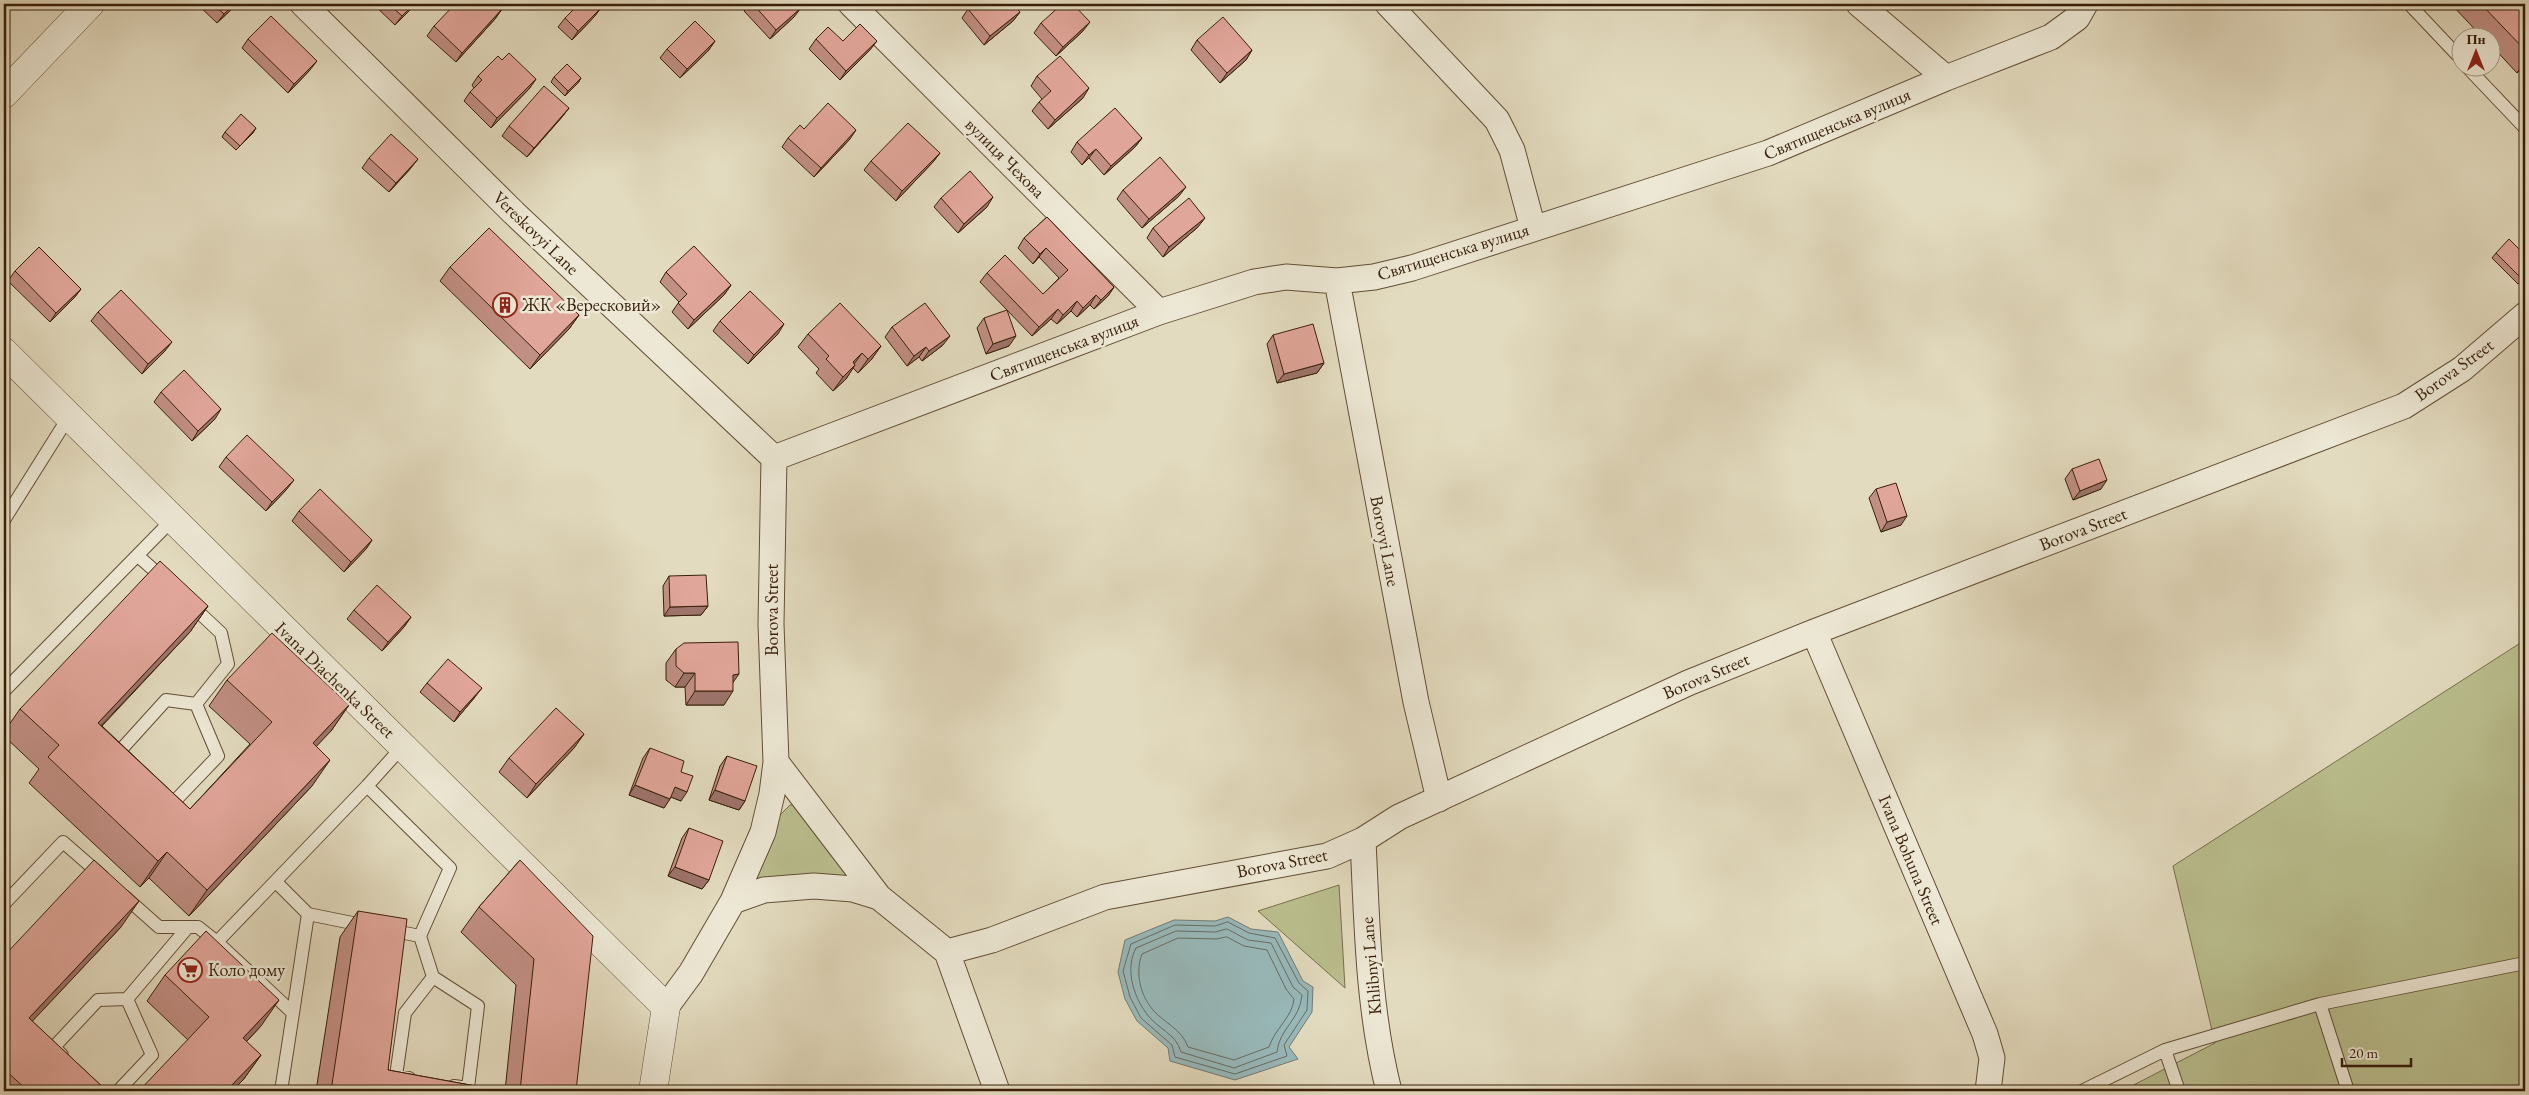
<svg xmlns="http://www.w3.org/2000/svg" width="2529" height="1095" font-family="'EB Garamond',serif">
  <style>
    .green { fill: #babe8e; stroke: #796e4c }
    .water { fill: #98b9bb; stroke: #727b74 }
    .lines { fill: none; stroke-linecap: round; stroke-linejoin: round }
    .shore { stroke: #686c62; stroke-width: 1 }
    .service-casing { stroke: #634e36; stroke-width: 14 }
    .minor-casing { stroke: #634e36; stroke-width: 27 }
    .tertiary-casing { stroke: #634e36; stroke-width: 29 }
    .service { stroke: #ede8d5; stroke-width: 12 }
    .minor { stroke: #ede8d5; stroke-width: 25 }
    .tertiary { stroke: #ede8d5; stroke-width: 28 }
    .wall { fill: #c28f84; stroke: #381f09 }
    .shaded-wall { fill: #9e746c; stroke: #381f09 }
    .building { fill: #e1a69a; stroke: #381f09 }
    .labels { text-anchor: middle; stroke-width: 5; stroke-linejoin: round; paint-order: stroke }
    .street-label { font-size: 18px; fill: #381f09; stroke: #ede8d5 }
    .poi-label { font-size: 18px; fill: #381f09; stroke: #ede8d5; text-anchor: start }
  </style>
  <rect width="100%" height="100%" fill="#e3dbbf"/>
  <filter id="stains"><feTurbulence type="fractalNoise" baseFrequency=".004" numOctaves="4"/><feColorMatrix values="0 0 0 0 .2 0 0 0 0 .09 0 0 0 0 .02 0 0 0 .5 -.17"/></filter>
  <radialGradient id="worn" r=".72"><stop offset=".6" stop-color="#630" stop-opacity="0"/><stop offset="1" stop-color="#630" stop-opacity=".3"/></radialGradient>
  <!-- green -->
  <path class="green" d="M2525,640V1091H2122L2215,1043L2173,866Z
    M790,805H798L857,877L756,879L780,815Z
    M1339,885L1345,988L1258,911Z"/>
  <!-- water -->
  <path class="water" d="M1228,917L1251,929L1278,932L1303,981L1313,987L1312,1012L1289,1047L1298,1059L1235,1080L1170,1061L1168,1048L1137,1021L1125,999L1118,972L1125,940L1174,920L1215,921Z"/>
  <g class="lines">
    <!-- shore -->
    <path class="shore" d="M1228,922L1249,933L1275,938L1299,983L1308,991L1307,1010L1284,1045L1287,1056L1235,1074L1175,1057L1172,1045L1141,1018L1130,997L1123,971L1131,944L1175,925L1215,926Z
      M1227,929L1248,940L1271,943L1293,987L1302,995C1300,1020 1279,1029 1277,1052L1234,1068L1181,1052C1176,1033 1157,1029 1146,1013C1133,995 1125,968 1136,948L1176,931L1215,932Z
      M1227,937L1244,946L1267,950L1286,989L1294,999C1293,1016 1274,1030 1269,1047L1234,1060L1188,1047C1182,1029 1164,1023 1153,1010C1140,995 1135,972 1142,954L1178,938L1216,939Z"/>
    <defs>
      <path id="service" d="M2409,4L2462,60
        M2468,68L2525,128
        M4,520L68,418
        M138,556L164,579
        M4,691L172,520
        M123,758L118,753L166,700L196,704L228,664L221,633L191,605
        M367,786L450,868L420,936L389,930
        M167,799L172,804L218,756L196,704
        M276,882L308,914L367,926
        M124,896L159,927H198L217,942L367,786L403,746
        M4,904L63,842L102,876
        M217,942L293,1013L281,1091
        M433,977L478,1006L468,1088L454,1086
        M2320,1004L2348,1091
        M293,1013L308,914
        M2165,1050L2179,1091
        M62,1055L54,1047L98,1000L127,999L188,927
        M409,1078L396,1076L405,1013L433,977L420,936
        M118,1091L152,1055L127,999
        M2082,1091L2165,1050L2320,1004L2525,963"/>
      <path id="minor" d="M303,4L514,213L774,458
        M851,4L1159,312
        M1388,4L1497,120L1512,150L1533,228
        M1859,4L1946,78
        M1337,281L1416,702L1439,799
        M774,458L1159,312L1254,282L1286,277L1337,281L1374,277L1412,268L1768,153L1946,78L2051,37L2077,18L2085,4
        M1814,632L1985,1034L1992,1058L1988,1091
        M776,762L879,897
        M1363,840C1367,924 1368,1009 1389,1091
        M733,901L763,832L772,794L776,762L771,624L774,458
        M947,952L997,1091
        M666,1007L691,973L733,901L764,890L814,886L853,889L879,897L947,952L992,940L1105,897L1327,856L1363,840L1399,817L1688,683L1814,632L2404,406L2462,369L2525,315"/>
      <path id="tertiary" d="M4,94L90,4
        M4,352L666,1007L653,1091"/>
    </defs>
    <!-- service casing -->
    <use href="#service" class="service-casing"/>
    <!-- minor casing -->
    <use href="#minor" class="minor-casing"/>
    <!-- tertiary casing -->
    <use href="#tertiary" class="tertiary-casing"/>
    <!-- service -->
    <use href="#service" class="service"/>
    <!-- minor -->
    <use href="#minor" class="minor"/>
    <!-- tertiary -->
    <use href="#tertiary" class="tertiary"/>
  </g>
  <!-- wall -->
  <path class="wall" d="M197,4H237L217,23Z
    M373,4H416L395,25Z
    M749,4H797L794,17L770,39L744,11Z
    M1026,4H1038L1032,10Z
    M2451,4H2525V65L2517,73L2492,46V38H2483Z
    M601,8L594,17L572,40L558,27L565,18Z
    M502,9L495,19L456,62L427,36L434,26Z
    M968,9L1020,12L1013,21L984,45L962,18Z
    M1041,23L1083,31L1056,56L1034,33Z
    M248,39L310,70L288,93L242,48Z
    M816,39L843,41L870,50L840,80L809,49Z
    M1197,40L1252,50L1246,60L1220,83L1191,50Z
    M715,41L708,51L680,78L660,58L667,49Z
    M502,60L536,79L529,89L491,128L464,101L470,92L474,88L472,85L478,76Z
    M1037,76L1083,98L1048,129L1032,111L1039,102L1042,99L1031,86Z
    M554,77L581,78L578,83L565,96L551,82Z
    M569,108L562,117L527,157L502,136L509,126Z
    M804,129L850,139L814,177L782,147L788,138Z
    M225,132L253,133L236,150L222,137Z
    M1142,138L1135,147L1104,175L1089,158L1082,165L1071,152L1077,142Z
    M940,153L933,162L896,201L864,170L871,161Z
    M369,158L411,168L389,192L362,168Z
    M1123,190L1179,196L1142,228L1117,199Z
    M941,198L987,207L958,233L934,207Z
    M1047,217L1114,287L1108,296L1094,309L1090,305L1077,317L1071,311L1057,324L1051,319L1032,336L980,282L987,273L1043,294L1059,278L1039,257L1033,264L1018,248L1024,238Z
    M1198,227L1163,257L1147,238L1153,228Z
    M2496,253L2525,277L2518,284L2492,258Z
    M450,267L579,315L569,329L530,369L440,281Z
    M15,271L81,289L74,298L50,322L8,281Z
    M666,272L731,285L724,295L688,329L672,312L679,302L660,282Z
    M98,312L165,351L142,374L91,321Z
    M984,318L1009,346L986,354L977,328Z
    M720,321L778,334L748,364L713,331Z
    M892,327L943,345L922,361L919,357L907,366L885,337Z
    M808,334L881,346L871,360L858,373L853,368L846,379L833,391L816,373L819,369L798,347Z
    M1273,335L1324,363L1317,373L1277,383L1267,344Z
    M161,392L215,419L192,441L154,402Z
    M226,457L287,489L266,511L219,467Z
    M2072,469L2101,489L2073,500L2065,479Z
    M1876,489L1901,525L1881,532L1869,498Z
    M299,511L372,540L366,549L344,572L292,521Z
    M669,576L708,606L701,615L664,616L663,586Z
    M208,606L190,632L102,726L190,809L250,744L209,706L227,680L349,705L331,731L316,746L312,786L189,916L149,878L140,887L29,783L39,769L4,736V732L20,709Z
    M354,610L411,617L404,627L382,651L347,619Z
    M676,649L733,682L724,705H686L685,687H675L666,680V663Z
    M427,683L475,697L454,722L420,692Z
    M584,734L574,748L527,798L499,772L509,758Z
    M650,748L681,801L671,797L664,808L629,795L643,758Z
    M727,756L745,801L739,810L709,800L720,766Z
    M689,828L709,880L702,889L668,876L682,838Z
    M520,860L576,1091H505L516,985L461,932L479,907Z
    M358,911L388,1070L503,1091H316L340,937Z
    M121,927L32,1021L107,1091H4V956Z
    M165,975L261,1026L246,1042L261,1055L243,1080L188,1040L147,1001Z"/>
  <!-- shaded-wall -->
  <path class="shaded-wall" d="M234,4H237L217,23L224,14Z
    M414,4H416L395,25L402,16Z
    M601,8L594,17L572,40L578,31Z
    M801,8L794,17L770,39L776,30Z
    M502,9L495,19L456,62L462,53Z
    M1020,12L1013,21L984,45L990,36Z
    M1090,22L1083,31L1056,56L1063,47Z
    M715,41L708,51L680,78L687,69Z
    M877,41L870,50L840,80L846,71Z
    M1252,50L1246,60L1220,83L1227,73Z
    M317,61L310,70L288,93L294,84Z
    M2525,61V65L2517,73Z
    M581,78L578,83L565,96L568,91Z
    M536,79L529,89L491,128L497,118Z
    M1089,88L1083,98L1048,129L1055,120Z
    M569,108L562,117L527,157L534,148Z
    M256,128L253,133L236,150L240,146Z
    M856,130L850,139L814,177L821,168Z
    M1142,138L1135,147L1104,175L1111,166Z
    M1096,149L1089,158L1082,165L1089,155Z
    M940,153L933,162L896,201L902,191Z
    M418,159L411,168L389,192L396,183Z
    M1186,187L1179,196L1142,228L1149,219Z
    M993,197L987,207L958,233L964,224Z
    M1205,218L1198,227L1163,257L1169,247Z
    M1046,248L1039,257L1033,264L1040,254Z
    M731,285L724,295L688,329L694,320Z
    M1114,287L1108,296L1094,309L1101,300Z
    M81,289L74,298L50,322L56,313Z
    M1096,295L1090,305L1077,317L1083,308Z
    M1077,301L1071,311L1057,324L1063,315Z
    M1058,309L1051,319L1032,336L1039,327Z
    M579,315L569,329L530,369L540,355Z
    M784,324L778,334L748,364L754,355Z
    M950,336L943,345L922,361L929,351Z
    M1016,336L1009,346L986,354L993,344Z
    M172,342L165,351L142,374L148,364Z
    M881,346L871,360L858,373L868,359Z
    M926,347L919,357L907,366L914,356Z
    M862,353L852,367L853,362Z
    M1324,363L1317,373L1277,383L1284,374Z
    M855,365L846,379L833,391L843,377Z
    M221,409L215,419L192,441L198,431Z
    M294,480L287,489L266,511L272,502Z
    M2107,480L2101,489L2073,500L2080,491Z
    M1907,516L1901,525L1881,532L1887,522Z
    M372,540L366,549L344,572L351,562Z
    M208,606L190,632L80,748L98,723Z
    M708,606L701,615L664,616L670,607Z
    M411,617L404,627L382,651L388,642Z
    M684,673H695L685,687H675Z
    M739,674L729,688L733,675Z
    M482,688L475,697L454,722L460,712Z
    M695,691H733L724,705H686Z
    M349,705L331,731L295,769L313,743Z
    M584,734L574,748L527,798L536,784Z
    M330,760L312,786L189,916L207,890Z
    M635,785L670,799L664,808L629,795Z
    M675,787L687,792L681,801L668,796Z
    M715,790L745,801L739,810L709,800Z
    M167,852L149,878L140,887L158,861Z
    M675,867L709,880L702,889L668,876Z
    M139,901L121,927L11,1044L29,1018Z
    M279,1000L261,1026L225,1064L243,1038Z
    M261,1055L243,1080L232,1091H226Z"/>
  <!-- building -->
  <path class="building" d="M213,4H234L224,14Z
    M389,4H414L402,16Z
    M455,4H496L502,9L462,53L434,26Z
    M579,4H596L601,8L578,31L565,18Z
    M753,4H797L801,8L776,30Z
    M975,4H1013L1020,12L990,36L968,9Z
    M1062,4H1073L1090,22L1063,47L1041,23Z
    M2481,4H2525V50Z
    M271,16L317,61L294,84L248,39Z
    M1223,17L1252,50L1227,73L1197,40Z
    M695,21L715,41L687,69L667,49Z
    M860,24L877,41L846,71L816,39L828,27L843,41Z
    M509,53L536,79L497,118L470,92L482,80L478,76L498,56L502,60Z
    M1060,56L1089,88L1055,120L1039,102L1051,91L1037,76Z
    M567,64L581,78L568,91L554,77Z
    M544,86L569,108L534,148L509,126Z
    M828,103L856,130L821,168L788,138L800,125L804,129Z
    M1115,108L1142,138L1111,166L1096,149L1089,155L1077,142Z
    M241,114L256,128L240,146L225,132Z
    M908,123L940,153L902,191L871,161Z
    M391,134L418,159L396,183L369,158Z
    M1160,157L1186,187L1149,219L1123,190Z
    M970,171L993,197L964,224L941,198Z
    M1189,198L1205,218L1169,247L1153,228Z
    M1047,217L1114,287L1101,300L1096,295L1083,308L1077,301L1063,315L1058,309L1039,327L987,273L1005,255L1043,294L1068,270L1046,248L1040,254L1024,238Z
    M4,218L9,223L4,228Z
    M489,228L579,315L540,355L450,267Z
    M2509,239L2525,255V276L2522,279L2496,253Z
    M694,246L731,285L694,320L678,303L687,294L666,272Z
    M39,247L81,289L56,313L15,271Z
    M121,290L172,342L148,364L98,312Z
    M750,291L784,324L754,355L720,321Z
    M840,303L881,346L868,359L862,353L853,362L855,365L843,377L826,359L829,356L808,334Z
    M925,303L950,336L929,351L926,347L914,356L892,327Z
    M1007,310L1016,336L993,344L984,318Z
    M1313,324L1324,363L1284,374L1273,335Z
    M184,370L221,409L198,431L161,392Z
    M247,435L294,480L272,502L226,457Z
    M2099,459L2107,480L2080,491L2072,469Z
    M1896,483L1907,516L1887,522L1876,489Z
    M320,489L372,540L351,562L299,511Z
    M160,561L208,606L98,723L190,809L272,722L227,680L272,633L349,705L313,743L330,760L207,890L167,852L158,861L48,757L59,745L20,709Z
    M706,575L708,606L670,607L669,576Z
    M377,585L411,617L388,642L354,610Z
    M738,642L739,674L733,675V691H695V673H684L676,666V649L684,643Z
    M448,659L482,688L460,712L427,683Z
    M556,708L584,734L536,784L509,758Z
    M650,748L684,761L681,772L693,776L687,792L675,787L670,799L635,785Z
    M727,756L757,766L745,801L715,790Z
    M689,828L723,841L709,880L675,867Z
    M94,860L139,901L29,1018L107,1091H28L4,1069V956Z
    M520,860L593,936L576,1091H520L534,959L479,907Z
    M358,911L407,919L388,1070L503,1091H331Z
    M206,931L279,1000L243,1038L261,1055L226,1091H139L209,1017L165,975Z"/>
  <!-- icons -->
  <defs>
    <symbol id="building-ring" viewBox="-11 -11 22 22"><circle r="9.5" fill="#ede8d5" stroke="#8f2418" stroke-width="1.5"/><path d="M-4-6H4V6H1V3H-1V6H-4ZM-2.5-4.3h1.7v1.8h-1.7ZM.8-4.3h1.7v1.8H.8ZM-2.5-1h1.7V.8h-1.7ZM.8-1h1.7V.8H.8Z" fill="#8f2418"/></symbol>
    <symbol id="supermarket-ring" viewBox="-11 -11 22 22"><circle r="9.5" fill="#ede8d5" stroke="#8f2418" stroke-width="1.5"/><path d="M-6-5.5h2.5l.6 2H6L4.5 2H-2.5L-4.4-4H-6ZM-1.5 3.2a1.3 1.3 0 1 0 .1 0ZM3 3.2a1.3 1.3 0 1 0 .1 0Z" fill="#8f2418"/></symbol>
  </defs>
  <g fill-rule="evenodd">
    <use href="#building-ring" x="491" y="291" width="28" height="28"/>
    <use href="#supermarket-ring" x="176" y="956" width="28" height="28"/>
  </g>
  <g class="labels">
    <!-- street labels -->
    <g class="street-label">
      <text transform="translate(1837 124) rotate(-23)" y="6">Святищенська вулиця</text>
      <text transform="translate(1005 158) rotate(45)" y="6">вулиця Чехова</text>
      <text transform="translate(536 233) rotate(44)" y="6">Vereskovyi Lane</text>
      <text transform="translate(1453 252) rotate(-17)" y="6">Святищенська вулиця</text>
      <text transform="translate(1064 348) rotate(-21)" y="6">Святищенська вулиця</text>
      <text transform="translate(2454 370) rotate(-36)" y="6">Borova Street</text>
      <text transform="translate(2083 529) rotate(-21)" y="6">Borova Street</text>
      <text transform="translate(1385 541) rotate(79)" y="6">Borovyi Lane</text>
      <text transform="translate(772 610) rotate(-90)" y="6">Borova Street</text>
      <text transform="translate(1706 676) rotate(-23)" y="6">Borova Street</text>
      <text transform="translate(335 680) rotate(44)" y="6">Ivana Diachenka Street</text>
      <text transform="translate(1911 860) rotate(67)" y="6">Ivana Bohuna Street</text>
      <text transform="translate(1282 863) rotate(-11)" y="6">Borova Street</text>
      <text transform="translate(1371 966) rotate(-95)" y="6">Khlibnyi Lane</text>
    </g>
    <!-- poi labels -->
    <g class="poi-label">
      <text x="522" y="311">ЖК «Вересковий»</text>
      <text x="208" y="976">Коло дому</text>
    </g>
  </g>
  <!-- margin -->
  <rect width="2529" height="1095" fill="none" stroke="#e3dbbf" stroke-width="20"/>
  <rect x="5" y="5" width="2519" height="1085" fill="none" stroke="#381f09" stroke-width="2.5"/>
  <rect x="10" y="10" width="2509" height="1075" fill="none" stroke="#381f09"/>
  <!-- north arrow -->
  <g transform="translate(2476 52)"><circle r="24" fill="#ede8d5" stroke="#a59883"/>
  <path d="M0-4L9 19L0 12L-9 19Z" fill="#8f2418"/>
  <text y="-8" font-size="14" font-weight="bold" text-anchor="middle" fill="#381f09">Пн</text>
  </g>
  <!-- scale -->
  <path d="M2342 1058v8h69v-8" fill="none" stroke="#381f09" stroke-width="2.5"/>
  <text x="2349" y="1058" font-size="15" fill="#381f09" stroke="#ede8d5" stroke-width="4" paint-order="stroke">20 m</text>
  <rect width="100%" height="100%" filter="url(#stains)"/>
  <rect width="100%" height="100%" fill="url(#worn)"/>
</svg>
